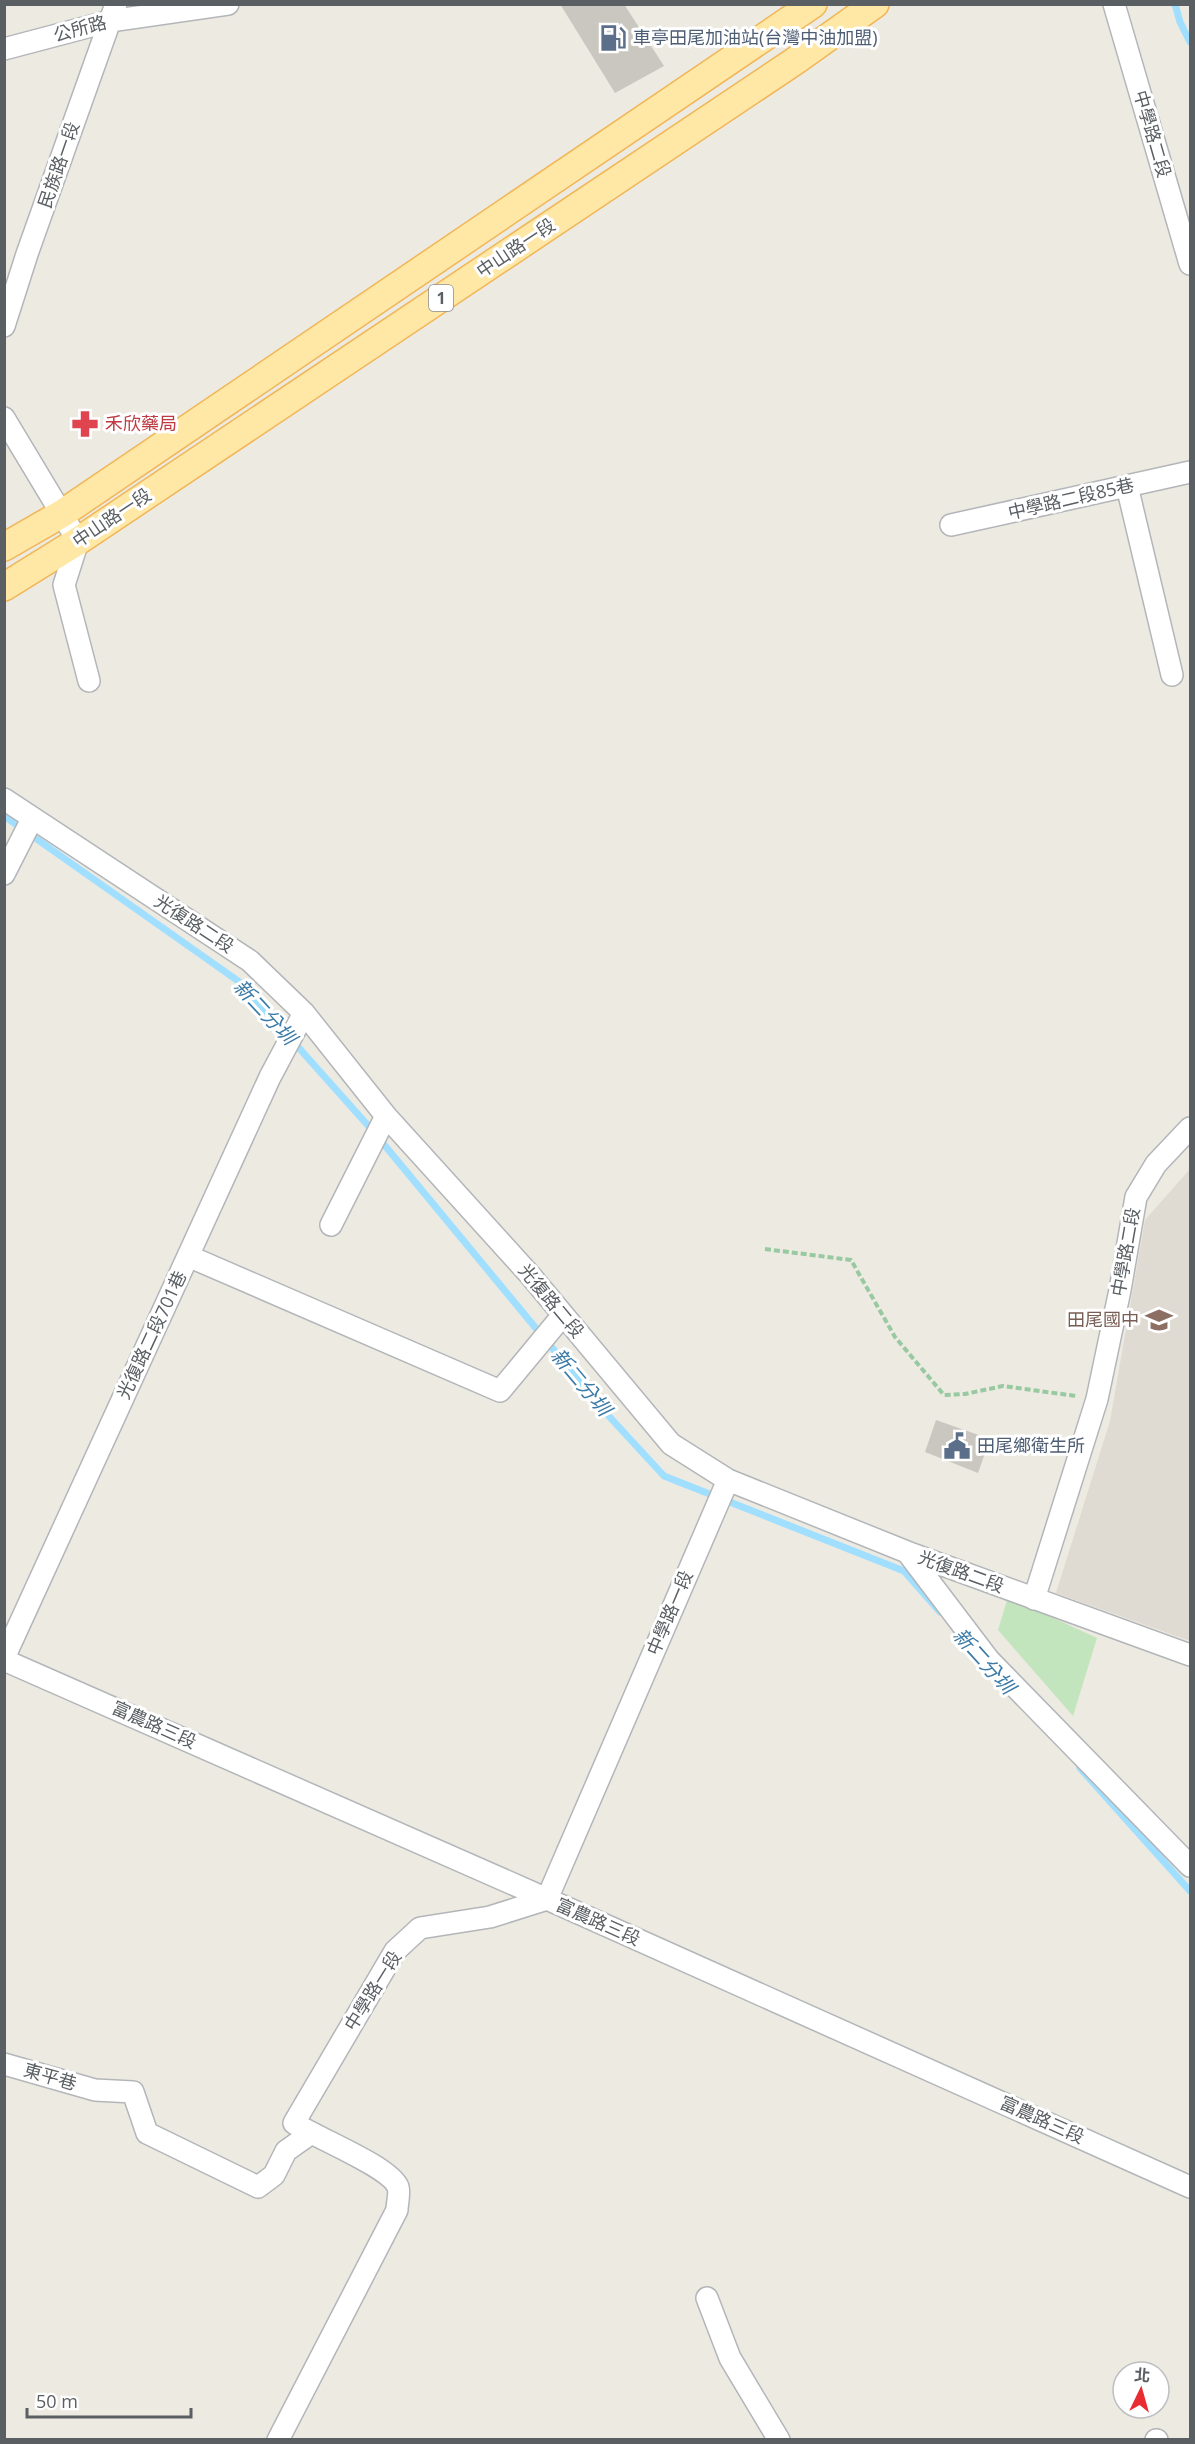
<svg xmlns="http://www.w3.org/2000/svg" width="1195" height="2444" font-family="'Open Sans','Noto Sans TC',sans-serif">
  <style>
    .education { fill: #dfdbd3 }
    .green { fill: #c2e5be }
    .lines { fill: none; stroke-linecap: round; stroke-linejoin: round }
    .stream { stroke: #a0dfff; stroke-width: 7 }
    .building { fill: #cac7c1 }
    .minor-casing { stroke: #b3b6b9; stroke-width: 24 }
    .major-casing { stroke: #f1b657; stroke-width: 30 }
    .path { stroke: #98c9a1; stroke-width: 4; stroke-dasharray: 6 3; stroke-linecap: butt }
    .minor { stroke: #fff; stroke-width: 21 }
    .major { stroke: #ffe7a5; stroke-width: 27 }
    .labels { text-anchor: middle; stroke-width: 6; stroke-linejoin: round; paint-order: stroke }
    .shield { fill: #fff; stroke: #8c8f92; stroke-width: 1.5 }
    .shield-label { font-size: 16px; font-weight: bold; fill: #5a5f63 }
    .street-label { font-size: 18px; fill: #5a5f63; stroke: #fff }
    .service-label { font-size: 18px; fill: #4e5e75; stroke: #fff; text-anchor: start }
    .health-label { font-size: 18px; fill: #be3a42; stroke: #fff; text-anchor: start }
    .education-label { font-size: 18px; fill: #785e54; stroke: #fff; text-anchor: end }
    .water-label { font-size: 20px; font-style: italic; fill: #3c7ba7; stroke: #fff }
  </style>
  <rect width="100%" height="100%" fill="#edeae2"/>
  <!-- education -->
  <path class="education" d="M1190,1169V1641L1056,1593L1110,1421L1145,1220Z"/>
  <!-- green -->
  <path class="green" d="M1008,1597L1097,1638L1073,1716L998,1630Z"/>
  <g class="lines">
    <!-- stream -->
    <path class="stream" d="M1175,4L1180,22L1190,42
      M4,816L241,983L372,1130L606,1413L664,1476L904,1571L940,1612
      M1080,1768L1190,1891"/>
  </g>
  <!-- building -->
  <path class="building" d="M560,4H624L664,66L615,93Z
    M936,1420L990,1439L978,1473L925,1452Z"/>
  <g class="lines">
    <defs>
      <path id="minor" d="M1114,4L1190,264
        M4,49L110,21L228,4
        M4,326L27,254L116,4
        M4,418L78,541L64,585L89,681
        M1127,486L1172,675
        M951,525L1190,472
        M4,799L250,961L304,1013L386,1116L530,1275L671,1444L728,1480L907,1552L1190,1655
        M4,874L32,819
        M331,1225L386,1116
        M188,1256L500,1391L563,1315
        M907,1552L989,1660L1190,1866
        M1034,1599L1097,1399L1120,1290L1136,1197L1156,1164L1190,1128
        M4,1658L270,1077L304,1013
        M4,1660L547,1899L1190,2187
        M4,2064L95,2090L133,2092L147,2133L258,2187L274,2175L286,2151L310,2134
        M707,2298L730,2358L779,2440
        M278,2440L397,2210C397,2204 400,2193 398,2187C389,2166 316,2138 294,2123L395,1951L420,1928L490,1917L547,1899L728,1480
        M1156,2440H1157"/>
      <path id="major" d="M4,547L63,513L813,4
        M4,587L78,541L795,61L875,4"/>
    </defs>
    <!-- minor casing -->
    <use href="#minor" class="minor-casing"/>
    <!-- major casing -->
    <use href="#major" class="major-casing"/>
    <!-- path -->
    <path class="path" d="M765,1249L851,1260L895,1337L944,1395L965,1394L1003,1386L1076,1396"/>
    <!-- minor -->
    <use href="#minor" class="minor"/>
    <!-- major -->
    <use href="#major" class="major"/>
  </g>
  <!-- icons -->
  <defs>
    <symbol id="fuel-bare" viewBox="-9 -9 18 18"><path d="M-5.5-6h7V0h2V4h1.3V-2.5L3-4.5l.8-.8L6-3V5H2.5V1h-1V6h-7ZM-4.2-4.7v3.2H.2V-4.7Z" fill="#5c6f8a" stroke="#fff" stroke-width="2.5" paint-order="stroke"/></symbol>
    <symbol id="pharmacy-bare" viewBox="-9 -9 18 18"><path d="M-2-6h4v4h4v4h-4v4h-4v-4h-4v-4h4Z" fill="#e0444e" stroke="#fff" stroke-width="2.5" paint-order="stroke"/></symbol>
    <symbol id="school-bare" viewBox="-9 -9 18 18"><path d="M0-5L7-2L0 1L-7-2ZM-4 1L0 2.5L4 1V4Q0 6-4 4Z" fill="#8d6e63" stroke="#fff" stroke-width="2.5" paint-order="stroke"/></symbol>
    <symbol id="civic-bare" viewBox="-9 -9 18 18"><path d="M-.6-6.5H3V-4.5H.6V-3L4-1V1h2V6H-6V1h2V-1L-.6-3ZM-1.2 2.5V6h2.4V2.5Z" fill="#5c6f8a" stroke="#fff" stroke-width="2.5" paint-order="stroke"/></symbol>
  </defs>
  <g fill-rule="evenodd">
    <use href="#fuel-bare" x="594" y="19" width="38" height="38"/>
    <use href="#pharmacy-bare" x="66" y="405" width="38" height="38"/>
    <use href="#school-bare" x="1140" y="1301" width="38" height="38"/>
    <use href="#civic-bare" x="938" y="1427" width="38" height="38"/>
  </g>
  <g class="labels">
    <!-- shield labels -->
    <rect class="shield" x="429" y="285" width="24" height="26" rx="4.5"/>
    <g class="shield-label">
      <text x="441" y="304">1</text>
    </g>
    <!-- street labels -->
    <g class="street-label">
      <text transform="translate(80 29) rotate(-15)" y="6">公所路</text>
      <text transform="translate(1152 134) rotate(74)" y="6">中學路二段</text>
      <text transform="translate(59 165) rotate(-71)" y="6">民族路一段</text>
      <text transform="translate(516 248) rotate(-34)" y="6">中山路一段</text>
      <text transform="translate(1071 499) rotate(-13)" y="6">中學路二段85巷</text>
      <text transform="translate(112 518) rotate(-34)" y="6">中山路一段</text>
      <text transform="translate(194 924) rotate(33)" y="6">光復路二段</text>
      <text transform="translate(1126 1252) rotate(-80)" y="6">中學路二段</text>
      <text transform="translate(551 1301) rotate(50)" y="6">光復路二段</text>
      <text transform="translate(152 1335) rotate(-65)" y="6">光復路二段701巷</text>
      <text transform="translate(961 1572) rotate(20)" y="6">光復路二段</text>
      <text transform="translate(670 1613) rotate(-67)" y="6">中學路一段</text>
      <text transform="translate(154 1725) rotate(24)" y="6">富農路三段</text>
      <text transform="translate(598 1922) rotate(24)" y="6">富農路三段</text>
      <text transform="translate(373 1991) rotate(-58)" y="6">中學路一段</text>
      <text transform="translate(50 2077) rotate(16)" y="6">東平巷</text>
      <text transform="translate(1042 2120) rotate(24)" y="6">富農路三段</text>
    </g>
    <!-- service labels -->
    <g class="service-label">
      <text x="633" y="44">車亭田尾加油站(台灣中油加盟)</text>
      <text x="977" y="1452">田尾鄉衛生所</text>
    </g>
    <!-- health labels -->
    <g class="health-label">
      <text x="105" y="430">禾欣藥局</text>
    </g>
    <!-- education labels -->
    <g class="education-label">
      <text x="1139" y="1326">田尾國中</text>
    </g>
    <!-- water labels -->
    <g class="water-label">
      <text transform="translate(265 1012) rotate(47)" y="7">新二分圳</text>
      <text transform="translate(581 1382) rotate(50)" y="7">新二分圳</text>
      <text transform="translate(984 1661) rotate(48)" y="7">新二分圳</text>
    </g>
  </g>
  <!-- border -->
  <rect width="1195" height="2444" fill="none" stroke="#5a5f63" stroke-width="12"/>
  <!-- north arrow -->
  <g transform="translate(1141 2390) rotate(5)"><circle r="28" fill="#ffffff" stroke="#bdbfc1" stroke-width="1.5"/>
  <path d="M0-4.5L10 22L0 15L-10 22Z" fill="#e92c31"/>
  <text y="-9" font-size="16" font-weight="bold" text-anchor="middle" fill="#5a5f63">北</text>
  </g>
  <!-- scale -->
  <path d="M27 2408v9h164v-9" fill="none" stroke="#5a5f63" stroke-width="3"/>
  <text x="36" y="2408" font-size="18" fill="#5a5f63" stroke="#ffffff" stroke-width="4.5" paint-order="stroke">50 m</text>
</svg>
